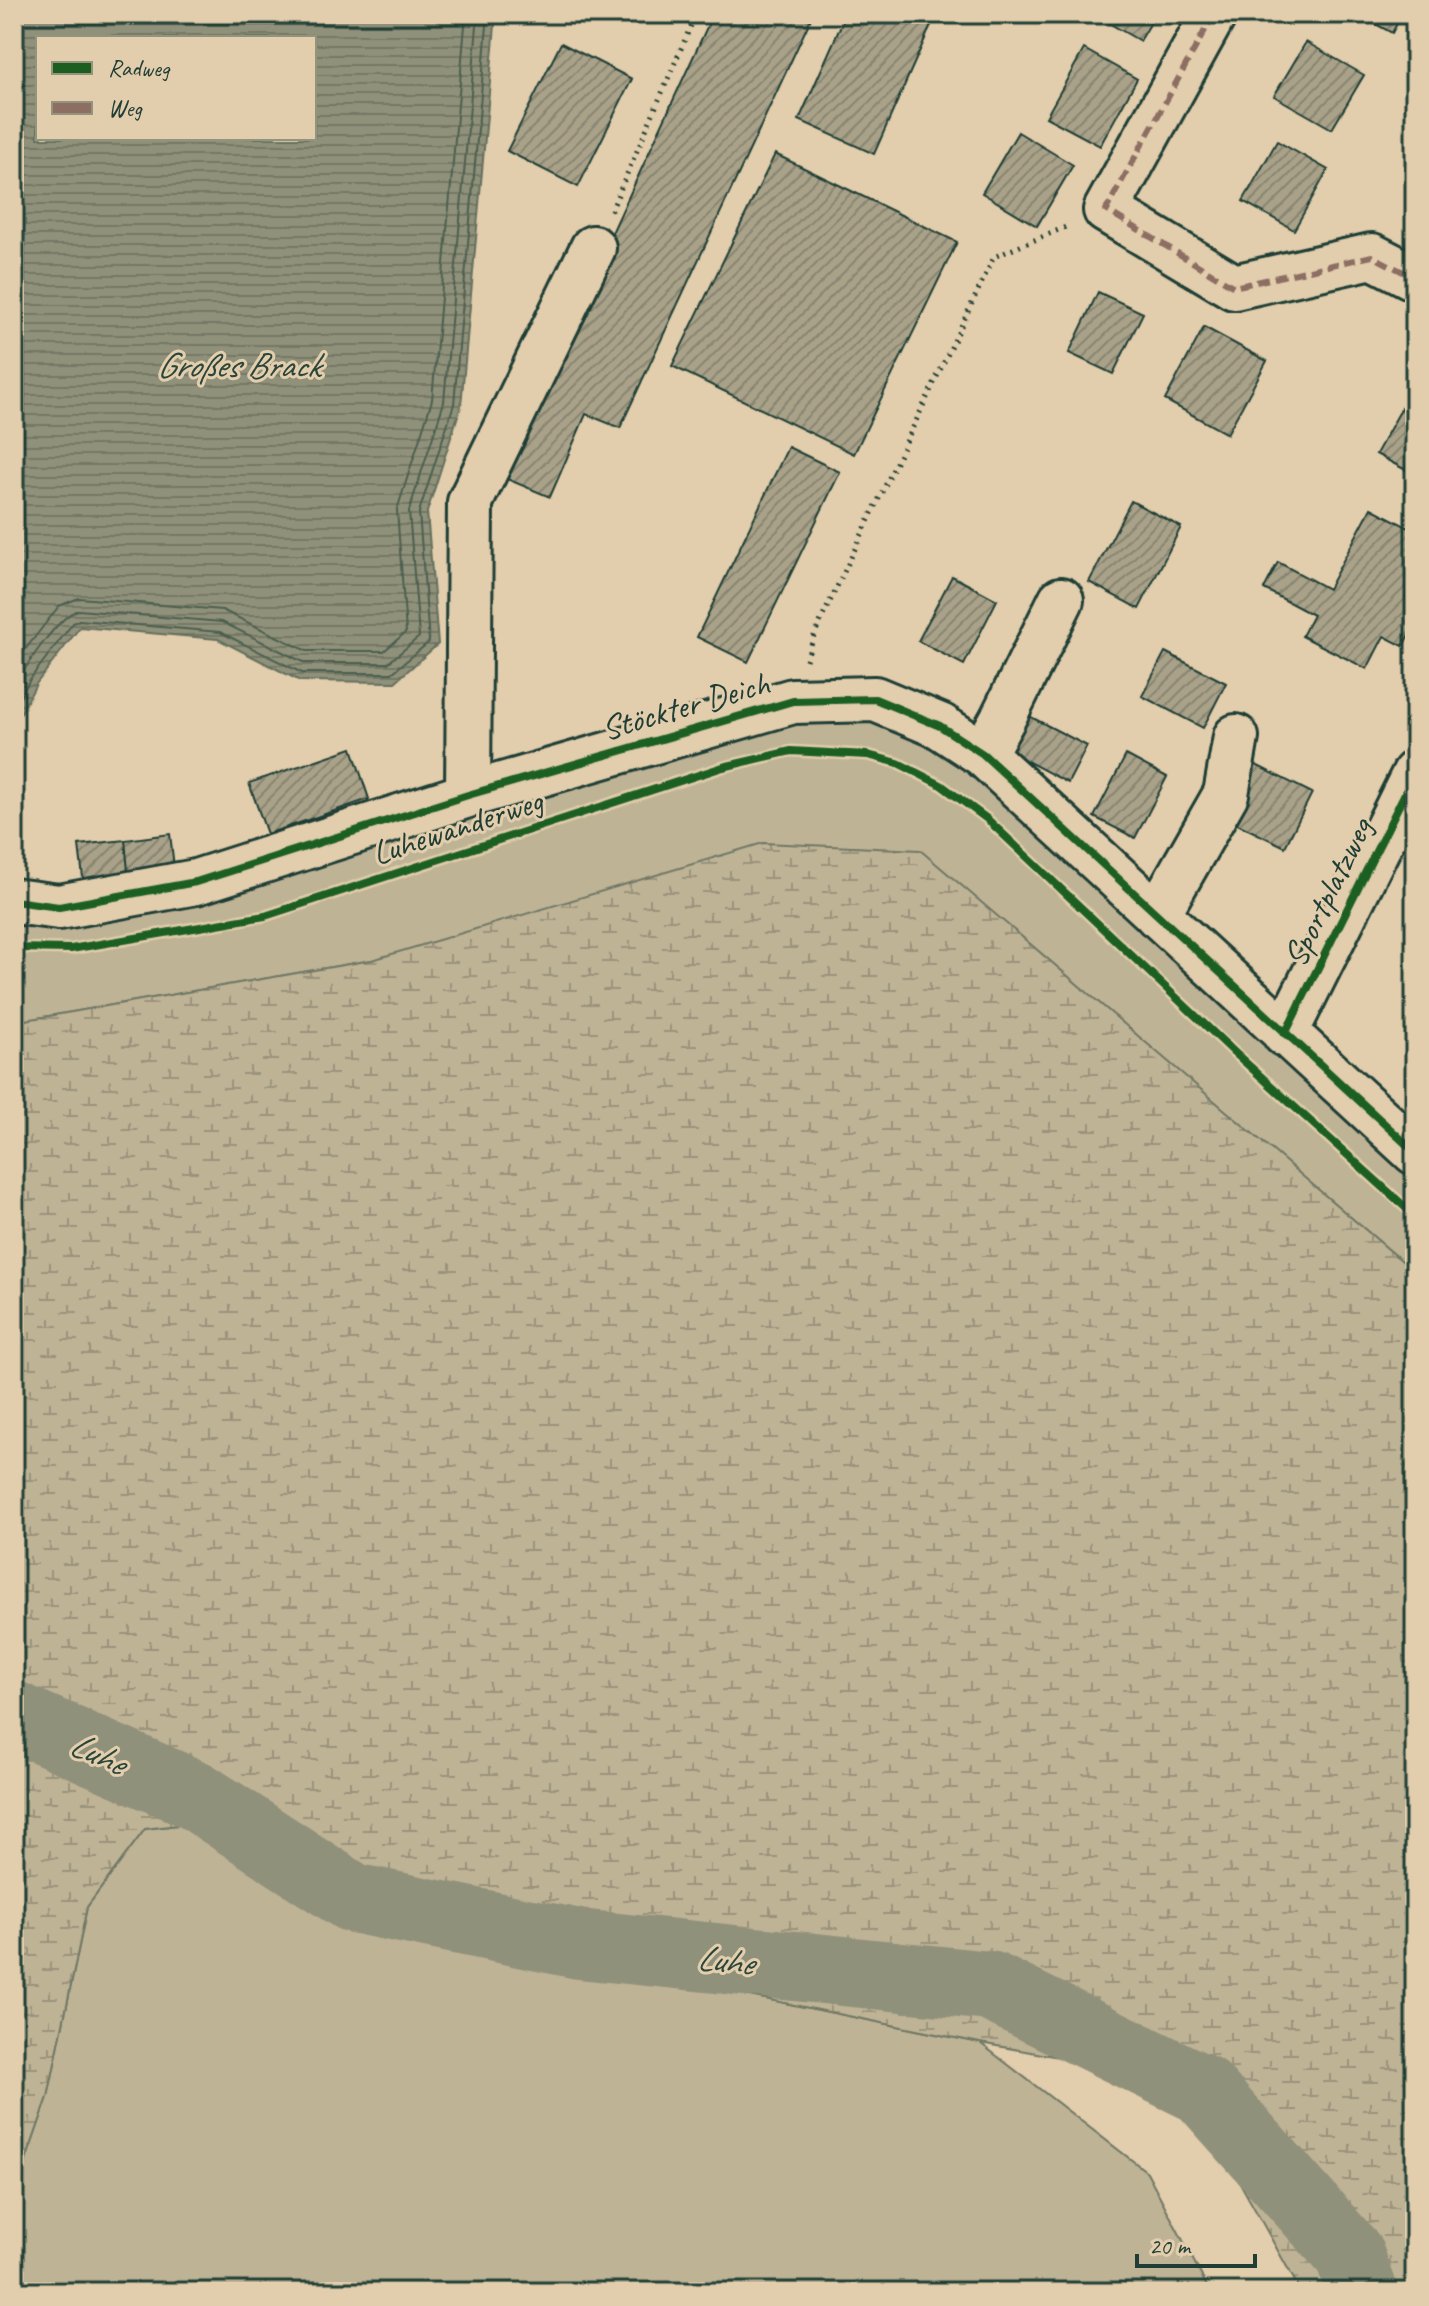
<svg xmlns="http://www.w3.org/2000/svg" width="1429" height="2306" font-family="Caveat,sans-serif">
  <style>
    .green { fill: #bfb396; stroke: #6f7865; stroke-width: 2 }
    .wetland { fill: url(#wetland-marsh); stroke: #6f7865; stroke-width: 2 }
    .water { fill: url(#water-rules); stroke: #636f5e; stroke-width: 2; fill-rule: evenodd }
    .lines { fill: none; stroke-linecap: round; stroke-linejoin: round }
    .shore { stroke: #4c5f50; stroke-width: 2 }
    .river { stroke: #90917a; stroke-width: 70 }
    .building { fill: url(#building-hatch); stroke: #1f3d34; stroke-width: 2 }
    .minor-casing { stroke: #1f3d34; stroke-width: 50 }
    .path { stroke: #1f3d34; stroke-width: 5; stroke-dasharray: 2 6; stroke-linecap: butt }
    .minor { stroke: #e2cdac; stroke-width: 44 }
    .quiet { stroke: #8d6e63; stroke-width: 6; stroke-dasharray: 12 6; stroke-linecap: butt }
    .cycleway-casing { stroke: #e2cdac; stroke-width: 13 }
    .cycleway { stroke: #1b5e20; stroke-width: 8 }
    .labels { text-anchor: middle; stroke-width: 6; stroke-linejoin: round; paint-order: stroke }
    .street-label { font-size: 34px; fill: #1f3d34; stroke: #e2cdac }
    .water-label { font-size: 36px; font-style: italic; fill: #2a453b; stroke: #e2cdac }
  </style>
  <defs>
    <pattern id="wetland-marsh" width="20" height="14" patternUnits="userSpaceOnUse" patternTransform="scale(2)"><rect width="20" height="14" fill="#bfb396"/><path d="M1 5h8M5 5V1M11 12h8M15 12V8" fill="none" stroke="#9b937b"/></pattern>
    <pattern id="water-rules" width="6" height="5" patternUnits="userSpaceOnUse" patternTransform="scale(2)"><rect width="6" height="5" fill="#90917a"/><path d="M0 2.5h6" fill="none" stroke="#757865"/></pattern>
    <pattern id="building-hatch" width="6" height="6" patternUnits="userSpaceOnUse" patternTransform="scale(2)"><rect width="6" height="6" fill="#a9a289"/><path d="M-1 1l2-2M0 6l6-6M5 7l2-2" fill="none" stroke="#898571"/></pattern>
  </defs>
  <rect width="100%" height="100%" fill="#e2cdac"/>
  <filter id="ink" filterUnits="userSpaceOnUse"><feTurbulence type="fractalNoise" baseFrequency=".0125" numOctaves="2"/><feDisplacementMap in="SourceGraphic" scale="16" xChannelSelector="R" yChannelSelector="G"/><feConvolveMatrix kernelMatrix="1 2 1 2 8 2 1 2 1" color-interpolation-filters="sRGB"/></filter>
  <g filter="url(#ink)">
    <!-- green -->
    <path class="green" d="M801,679L898,683L966,726L1415,1132V1272L919,850L372,960L14,1022V887L68,897Z
      M194,1823L350,1914L980,2043L1147,2172L1210,2292H14V2195L48,2097L87,1907L145,1829Z"/>
    <!-- wetland -->
    <path class="wetland" d="M763,843L920,850L1415,1272V2292H1301L1182,2079L980,2043L350,1914L194,1823L145,1829L87,1907L48,2097L14,2195V1022L372,960Z"/>
    <!-- water -->
    <path class="water" d="M14,14H496L461,406L427,512L438,644L395,682L300,681L218,639L80,627L36,684L14,726ZM38,38H314V138H38Z"/>
    <g class="lines">
      <!-- shore -->
      <path class="shore" d="M14,664L59,606L79,598L222,610L307,651H384L406,632L397,510L432,400L466,14
        M14,688C24,668 58,616 78,610L222,622L305,663H388L419,637L409,511L444,402L478,14
        M14,709L30,679L73,623L79,620L220,632L302,673H392L429,642L419,512L454,404L488,14"/>
      <!-- river -->
      <path class="river" d="M14,1716L195,1795L353,1898L579,1944L990,1986L1203,2090L1349,2254L1363,2292"/>
    </g>
    <!-- building -->
    <path class="building" d="M713,14H813L620,428L586,414L550,497L502,477L539,391Z
      M846,14H936L874,154L799,120Z
      M1093,14H1156L1140,41Z
      M1357,14H1402L1392,33Z
      M1306,42L1364,75L1332,129L1274,96Z
      M561,43L632,79L578,187L507,151Z
      M1084,49L1137,79L1100,146L1046,117Z
      M1018,132L1073,165L1037,226L982,193Z
      M1277,141L1328,170L1294,230L1243,201Z
      M775,154L957,242L854,454L672,366Z
      M1098,292L1143,313L1113,374L1069,353Z
      M1204,327L1267,361L1227,434L1165,400Z
      M1415,384V475L1376,454Z
      M788,447L840,472L748,662L697,637Z
      M1131,501L1181,527L1139,609L1089,582Z
      M1371,508L1415,531V580L1406,597L1415,602V623L1403,646L1384,636L1367,669L1302,636L1313,615L1264,589L1278,562L1328,589Z
      M952,576L997,600L964,665L918,641Z
      M1165,652L1226,683L1203,728L1142,696Z
      M1029,716L1087,746L1068,783L1010,752Z
      M352,748L369,799L267,834L249,783Z
      M1126,755L1167,777L1135,838L1094,817Z
      M1254,764L1312,793L1285,847L1227,819Z
      M170,834L175,875L129,881L125,840Z
      M125,840L129,881L84,886L79,845Z"/>
    <g class="lines">
      <defs>
        <path id="minor" d="M1214,14L1106,210L1234,287L1372,256L1415,278
          M983,754L1002,720L1061,600
          M468,795L470,502L593,248
          M14,901L59,907L196,882L468,795L793,701L875,699L940,726L983,754L1415,1152
          M1157,915L1226,794L1236,737
          M1285,1034L1415,773"/>
      </defs>
      <!-- minor casing -->
      <use href="#minor" class="minor-casing"/>
      <!-- path -->
      <path class="path" d="M611,211L696,14
        M806,660L815,633L994,257L1068,226
        M748,761L791,751L868,755L898,763L941,785L987,819L1236,1054L1415,1216
        M205,926L265,916L673,783"/>
      <!-- minor -->
      <use href="#minor" class="minor"/>
      <!-- quiet -->
      <path class="quiet" d="M1214,14L1106,210L1234,287L1372,256L1415,278"/>
      <defs>
        <path id="cycleway" d="M14,901L59,907L196,882L468,795L793,701L875,699L940,726L983,754L1415,1152
          M14,948L71,949L265,916L723,767L791,751L868,755L898,763L941,785L987,819L1236,1054L1415,1216
          M1285,1034L1415,773"/>
      </defs>
      <!-- cycleway casing -->
      <use href="#cycleway" class="cycleway-casing"/>
      <!-- cycleway -->
      <use href="#cycleway" class="cycleway"/>
    </g>
  </g>
  <g class="labels">
    <!-- street labels -->
    <g class="street-label">
      <text transform="translate(685 705) rotate(-16)" y="12">Stöckter Deich</text>
      <text transform="translate(457 826) rotate(-18)" y="12">Luhewanderweg</text>
      <text transform="translate(1327 892) rotate(-64)" y="12">Sportplatzweg</text>
    </g>
    <!-- water labels -->
    <g class="water-label">
      <text x="238" y="377">Großes Brack</text>
      <text transform="translate(98 1752) rotate(24)" y="13">Luhe</text>
      <text transform="translate(725 1959) rotate(6)" y="13">Luhe</text>
    </g>
  </g>
  <!-- margin -->
  <rect width="1429" height="2306" fill="none" stroke="#e2cdac" stroke-width="48"/>
  <rect x="24" y="24" width="1381" height="2258" fill="none" stroke="#1f3d34" stroke-width="3" filter="url(#ink)"/>
  <!-- legend -->
  <rect x="36" y="36" width="280" height="104" fill="#e2cdac" stroke="#94937c" stroke-width="2"/>
  <rect x="52" y="62" width="40" height="12" fill="#1b5e20" stroke="#94937c" stroke-width="2"/>
  <text x="108" y="76" font-size="24" fill="#1f3d34">Radweg</text>
  <rect x="52" y="102" width="40" height="12" fill="#8d6e63" stroke="#94937c" stroke-width="2"/>
  <text x="108" y="116" font-size="24" fill="#1f3d34">Weg</text>
  <!-- scale -->
  <path d="M1137 2254v12h118v-12" fill="none" stroke="#1f3d34" stroke-width="4"/>
  <text x="1149" y="2254" font-size="24" fill="#1f3d34" stroke="#e2cdac" stroke-width="6" paint-order="stroke">20 m</text>
</svg>
